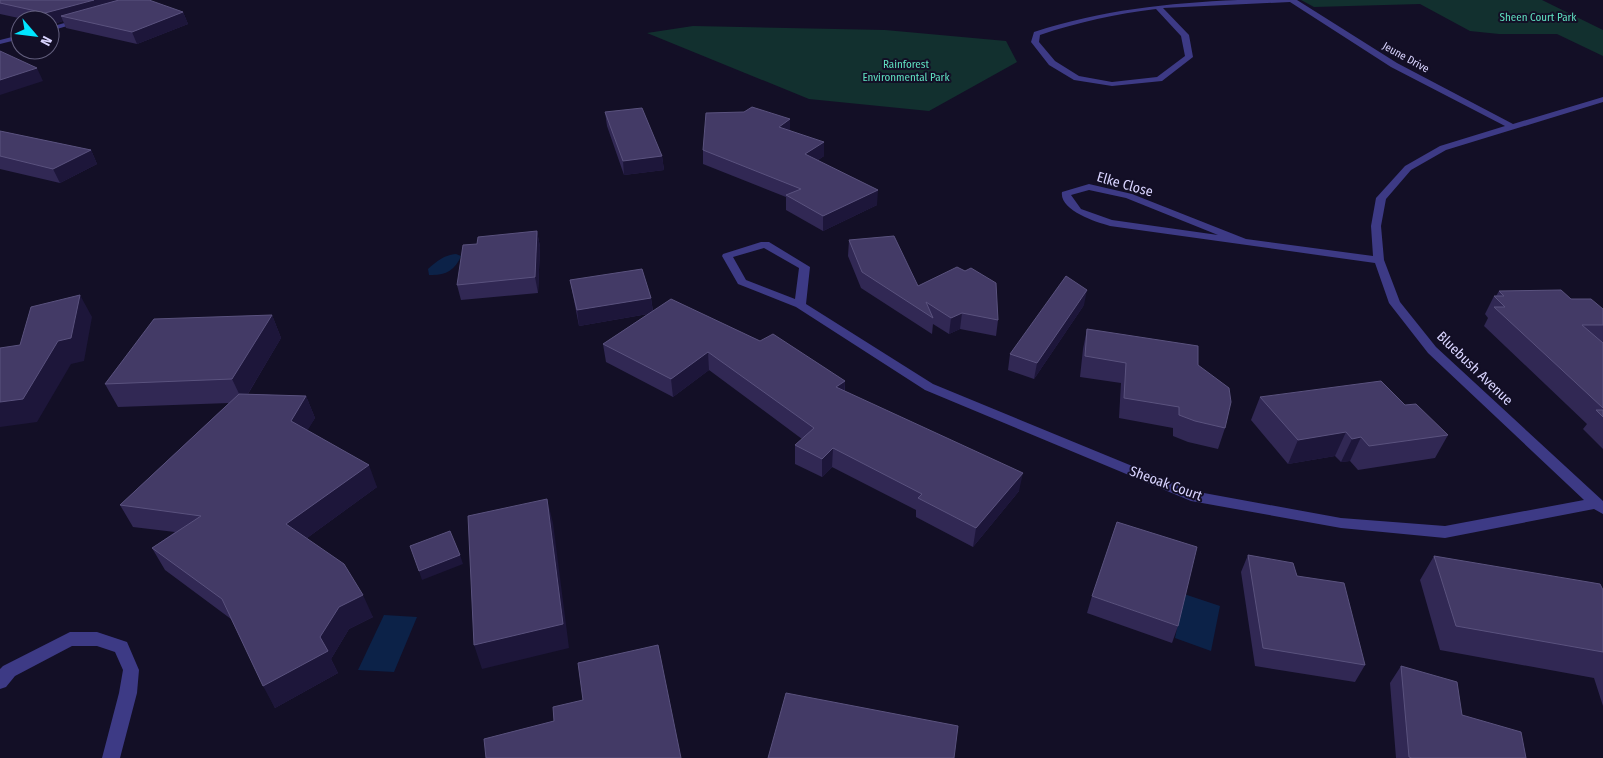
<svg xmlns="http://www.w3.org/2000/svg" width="1603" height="758" font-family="'Fira Sans Condensed',sans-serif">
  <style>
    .green { fill: #12302f }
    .water { fill: #0c2248 }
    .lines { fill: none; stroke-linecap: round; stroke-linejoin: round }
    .minor { fill: #3d3a85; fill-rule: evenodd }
    .wall { fill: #312854 }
    .shaded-wall { fill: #1d163a }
    .building { fill: #433a66; stroke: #5a527e }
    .labels { text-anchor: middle; stroke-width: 4; stroke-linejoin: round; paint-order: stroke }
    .far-park-label { font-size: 11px; fill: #5fe0c0; stroke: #130f26 }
    .far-street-label { font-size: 11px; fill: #d9d4ff; stroke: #130f26 }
    .street-label { font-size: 14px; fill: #d9d4ff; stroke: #130f26 }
  </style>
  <rect width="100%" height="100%" fill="#130f26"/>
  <!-- green -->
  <path class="green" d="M1301,0H1542L1603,30V56L1557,34H1499L1470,31L1420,4L1314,7Z
    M693,26L885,30L1006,41L1017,62L929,111L809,99L647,33Z"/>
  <!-- water -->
  <path class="water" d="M456,254L461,256C455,271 444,276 429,275L428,269C437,261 444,255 456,254Z
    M1184,594L1220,606L1211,651L1175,638Z
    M384,615L417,617L394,672L358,670Z"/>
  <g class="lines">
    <!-- minor -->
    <path class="minor" d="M1238,0H1297L1397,63L1513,124L1603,97V102L1446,150L1411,170L1386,199L1381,226L1384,260L1400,302L1436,347L1603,501V514L1594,509L1445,538L1341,528L1191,501L925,390L796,307L738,284L722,256L723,254L761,242H769L810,267L806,304L933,384L1193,491L1341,518L1445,526L1584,500L1428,353L1389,303L1375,263L1110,226C1095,222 1059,210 1062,192L1089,184L1132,194L1246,239L1373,256L1371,226L1376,198L1405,166L1440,146L1505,126L1391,67L1290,2L1163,8L1189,35L1193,57L1162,81L1112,86L1074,80L1049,65L1031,42L1034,32C1101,10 1168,3 1238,0ZM1156,9L1181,36L1185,56L1157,77L1112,82L1079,76L1055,61L1039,42L1040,35C1078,22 1116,14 1156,9ZM1089,190L1126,198L1218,235L1112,220L1081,209L1071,195ZM764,248L799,268L795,299L746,280L733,257Z
      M79,19L83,21L81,22L50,31V27Z
      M20,35V39L0,44V40Z
      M70,632H97L127,642L139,670L137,693L120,758H102L119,693L123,670L115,652L97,646H72L15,676L6,687L0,689V669L3,666Z"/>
  </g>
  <!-- wall -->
  <path class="wall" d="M0,0L183,12L188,24L137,44L66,28L63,21L51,25H50V20H28L0,14Z
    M605,112L662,156L664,170L624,175L607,126Z
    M790,119V130L824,156L818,160L877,205L823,231L786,210V197L703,164V150Z
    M0,131L91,150L97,164L60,183L0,169Z
    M537,231L540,247L538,293L461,300L457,285L477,244Z
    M849,240L918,286L998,320L996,336L960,329L949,334L933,324L932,334L861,288L848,256Z
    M570,280L651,298L653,311L845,381V391L1019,491L973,547L916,517V510L832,467L822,477L795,464V445L802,439L709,370L673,397L606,362L603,344L648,314L579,326Z
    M1499,291L1571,299L1603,309V449L1583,429L1587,424L1484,326L1488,318L1485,314L1494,296H1496Z
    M1084,305L1034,379L1008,370L1010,354Z
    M272,315L281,338L248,394L306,396L315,418L307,430L377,487L307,538L373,617L349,629L331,659L338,673L275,708L231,619L165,570L152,548L175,532L133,527L120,505L229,403L118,407L105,384Z
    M1087,329L1198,365L1225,428L1218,449L1188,442L1173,436V428L1119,418L1121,383L1080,377L1083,349Z
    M1260,397L1405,405L1448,435L1435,458L1358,470L1350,461L1341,462L1335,456L1288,464L1251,420Z
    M1248,555L1297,576L1365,665L1355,682L1255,666L1241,572Z
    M1434,556L1603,590V706L1594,678L1440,650L1420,580Z
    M1092,596L1178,626L1172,643L1087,613Z
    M1401,666L1462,715L1526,758H1396L1390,683Z"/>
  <!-- shaded-wall -->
  <path class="shaded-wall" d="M94,0H129L61,16L63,21L51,25L50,20H48L45,13Z
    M183,12L188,24L137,44L132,32Z
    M37,68L43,81L0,95V80Z
    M790,119V132L779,127Z
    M824,142V156L805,168V154Z
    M91,150L97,164L60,183L53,169Z
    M662,156L664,170L624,175L623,161Z
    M878,190L877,205L823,231V216Z
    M537,231L540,247L538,293L535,277Z
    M1087,290L1084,305L1034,379L1037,363Z
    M80,295L92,317L84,361L71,364L37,422L0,427V402Z
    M651,298L653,313L579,326L577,310Z
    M962,313L960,329L949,334L951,318Z
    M272,315L281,338L243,402L232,379Z
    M708,352L709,370L673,397L671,379Z
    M845,381L844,399L836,387Z
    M306,396L315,418L300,443L291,421Z
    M1346,432L1335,456L1288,464L1298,440Z
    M1361,437L1350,461L1341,462L1352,439Z
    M833,448L832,467L822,477V459Z
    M369,465L377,487L296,546L286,524Z
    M1023,473L1019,491L973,547L976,528Z
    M547,499L553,523L569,648L482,669L474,645Z
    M460,555L463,564L422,580L419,571Z
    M363,595L373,617L349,629L331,659L338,673L275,708L263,686L339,607Z"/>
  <!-- building -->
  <path class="building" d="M0,0H94L45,13L0,3Z
    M119,0H149L183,12L132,32L61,16Z
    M0,51L37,68L0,80Z
    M752,107L790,119L779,127L824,142L805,154L878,190L823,216L786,195L801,189L703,150L706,113L744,112Z
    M642,108L662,156L623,161L605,112Z
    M0,131L91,150L53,169L0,156Z
    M537,231L535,277L457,285L463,245L477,244L478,237Z
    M894,236L918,286L957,267L965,271L971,268L996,283L998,320L962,313L951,318L926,302L933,318L862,272L849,240Z
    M642,269L651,298L577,310L570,280Z
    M1066,276L1087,290L1037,363L1010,354Z
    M1561,290L1571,299H1591L1603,309V325H1582L1603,343V408L1494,307H1505L1494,296H1504L1499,291Z
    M80,295L71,338L58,341L23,399L0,402V348L20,345L31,307Z
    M671,299L760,341L773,334L845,381L836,387L1023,473L976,528L918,498L922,494L833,448L822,459L795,445L814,428L708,352L671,379L603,344Z
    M272,315L232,379L105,384L154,319Z
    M1087,329L1198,346V365L1229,388L1231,402L1225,428L1195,421L1179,415V407L1124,398L1126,363L1085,356Z
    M1381,381L1405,405L1416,404L1448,435L1369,446L1361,437L1352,439L1346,432L1298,440L1260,397Z
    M239,394L306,396L291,421L369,465L286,524L344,564L363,595L339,607L320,637L328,651L263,686L222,599L152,548L201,516L120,505Z
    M1596,410H1603V417Z
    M547,499L563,624L474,645L468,516Z
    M1117,522L1197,547L1178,626L1092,596Z
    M450,531L460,555L419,571L410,546Z
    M1248,555L1293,563L1297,576L1344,583L1365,665L1263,648Z
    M1434,556L1600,584L1603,590V652L1456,626Z
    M658,645L681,758H486L484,739L554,721L553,707L583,700L578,663Z
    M1401,666L1457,682L1462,715L1521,732L1526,758H1412L1409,757Z
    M786,693L958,726L954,758H768Z"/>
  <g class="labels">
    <!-- far-park labels -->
    <g class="far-park-label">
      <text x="1538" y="21">Sheen Court Park</text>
      <text x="906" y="68">Rainforest<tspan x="906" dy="13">Environmental Park</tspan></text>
    </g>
    <!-- far-street labels -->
    <g class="far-street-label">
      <text transform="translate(1406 57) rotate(29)" y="4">Jeune Drive</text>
    </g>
    <!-- street labels -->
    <g class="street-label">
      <text transform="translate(1125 184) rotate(16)" y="5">Elke Close</text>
      <text transform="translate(1475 368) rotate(44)" y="5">Bluebush Avenue</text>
      <text transform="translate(1166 483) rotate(20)" y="5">Sheoak Court</text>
    </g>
  </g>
  <!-- north arrow -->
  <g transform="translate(35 35) rotate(118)"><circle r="24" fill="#130f26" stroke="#625e7d"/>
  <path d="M0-4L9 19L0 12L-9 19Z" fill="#00e5ff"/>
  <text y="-8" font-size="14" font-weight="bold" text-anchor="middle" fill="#d9d4ff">N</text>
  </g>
</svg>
